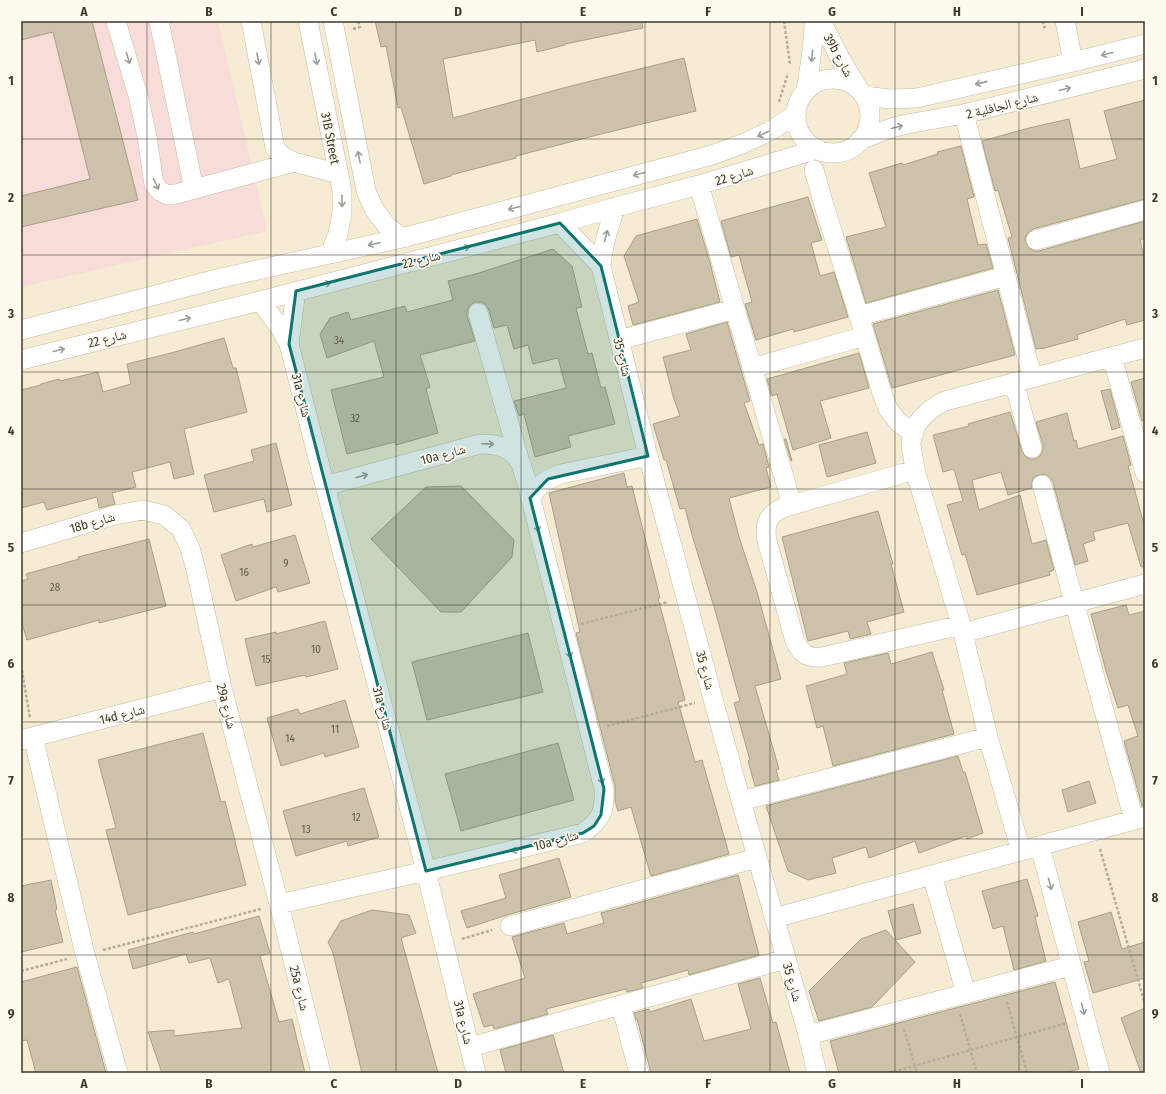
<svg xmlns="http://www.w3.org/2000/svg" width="1166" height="1094" font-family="'Fira Sans Condensed','Noto Naskh Arabic',sans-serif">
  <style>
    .education { fill: #f7dcd9 }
    .building { fill: #cdc3aa; stroke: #a89f87 }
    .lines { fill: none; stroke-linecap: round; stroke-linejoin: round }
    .minor-casing { stroke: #c5bba3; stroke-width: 20 }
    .path { stroke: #b4ac99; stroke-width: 2.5; stroke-dasharray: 3 2; stroke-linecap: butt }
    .minor { stroke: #fff; stroke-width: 19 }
    .oneway { stroke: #9e9c97 }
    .marked { fill: #0f766e; fill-opacity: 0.2; stroke: #0f766e; stroke-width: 3; stroke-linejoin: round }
    .grid { fill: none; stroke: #3d392f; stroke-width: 1; stroke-opacity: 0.55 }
    .labels { text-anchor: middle; stroke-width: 3.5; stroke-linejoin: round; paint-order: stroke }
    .number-label { font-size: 11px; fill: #615c4e }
    .street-label { font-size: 13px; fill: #3d392f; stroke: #fefaf0 }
    .neatline { fill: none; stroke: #3d392f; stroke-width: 1.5 }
    .grid-label { font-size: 13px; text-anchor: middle; font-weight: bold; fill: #3d392f }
  </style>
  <rect width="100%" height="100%" fill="#f6ecd3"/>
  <!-- education -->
  <path class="education" d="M21,21H218L267,231L21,287Z"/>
  <!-- building -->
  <path class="building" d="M21,21H92L138,200L21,227V196L90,179L53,32L21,40Z
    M375,21H642L643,28L565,44V45L537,52L535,40L443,59L453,118L571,86L684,58L696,111L601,134L516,156V158L451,175V176L424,184L401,107L398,108L386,46L381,47Z
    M1145,100V199L1033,229L1028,233L1025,238L1026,243L1029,248L1034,251H1039L1145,221V239H1140L1145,262V320L1127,325L1125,319L1077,335L1078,339L1041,349V348L1036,349L1008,238L1012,237L998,190L995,191L982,141L1029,128L1069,119L1080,169L1117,159L1104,111Z
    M961,146L974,197L967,199L978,245L986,244L993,268L866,303L846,237L886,227L869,173L902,163L903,165L938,154L937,152Z
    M808,197L822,240L811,243L820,276L834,272L848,317L794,332L793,329L756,340L745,304L752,302L739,255L731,257L721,221Z
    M697,219L710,263L720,302L633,325L628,306L639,302L624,256L636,236Z
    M553,249L572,266L582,307L576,308L588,354L592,353L601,388L605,387L615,424L568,436L571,447L535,457L524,414L519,416L514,401L566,388L558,358L533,364L528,345L514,349L507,325L494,328L489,310L486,305L481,302H475L470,305L467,311V316L475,341L420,355L430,387L426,389L438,433L396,445L395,442L347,454L331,390L384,377L374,341L327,358L320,334L330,318L348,312L351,320L405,306L407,312L453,300L448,281L479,273Z
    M998,290L1015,355L892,388L873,324Z
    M727,322L750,401L744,403L759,445L763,444L769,467L766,468L771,487L729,498L739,537L757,592L781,679L755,686L779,769L776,770L779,780L755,786L748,761L750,760L734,703L740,701L715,610L692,535L685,508L680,509L666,460H664L653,424L680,416L673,396L663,357L691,350L686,334Z
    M224,338L233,368H236L247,412L184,429L194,474L174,479L170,462L132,472L136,487L112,493L115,504L99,508L97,497L47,510L44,502L21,508V390L41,385V384L59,379L60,381L98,372L103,392L131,384L127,364L171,353Z
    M859,353L869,388L820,401L831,438L793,450L777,394L772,396L767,379Z
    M1145,378V419L1142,421L1131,382Z
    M1110,389L1120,427L1112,430L1101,391Z
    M1010,412L1022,451L1025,456L1030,459H1035L1040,456L1043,450V445L1036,422L1067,413L1074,441L1076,440L1078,449L1123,436L1131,465L1128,466L1145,528V567H1141L1128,523L1093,532L1095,540L1083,544L1088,561L1075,565L1053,482L1050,477L1045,474L1039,475L1034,477L1032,482V488L1008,495L1001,472L972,480L979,510L1020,495L1032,544L1046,540L1054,570L1049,572L1050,575L977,595L965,554L962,555L947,505L963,501L954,469L943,472L933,435L969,426L968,424Z
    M867,432L876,463L827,477L819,445Z
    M784,439H786L792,461H791Z
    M276,443L292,505L267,512L264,499L214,512L204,475L254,461L251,450Z
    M624,473L627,487L632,486L660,598H658L685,700L678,702L695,762L702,760L729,854L651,876L631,807L618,811L615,801V786L576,633L580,632L549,493Z
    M461,486L514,540L512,557L461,612H441L371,539L426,487Z
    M878,511L893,564H891L904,612L867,622L871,634L850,639L848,631L808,641L782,537Z
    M295,535L310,583L278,592L276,587L236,601L221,555L252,544L253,547Z
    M149,539L166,606L99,623V620L27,640L21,620V581L28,579L26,574L79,559L78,557Z
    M1126,605L1129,615L1145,611V806H1142L1124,741L1138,736L1128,705L1118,708L1106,671L1091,614Z
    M325,621L338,669L306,677L305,675L256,686L245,639L276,632V634Z
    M528,633L543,692L427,720L412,662Z
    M932,652L944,690H942L954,734L833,766L823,726L817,728L806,686L847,674L844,663L849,662L888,653L891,664Z
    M345,700L359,747L325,757L324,753L281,766L267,718L298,709L300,714Z
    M203,733L221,802L225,801L246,885L128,915L106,830L116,828L98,760Z
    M558,743L574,800L461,831L445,774Z
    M958,756L963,772H965L983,833L967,839L966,836L919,853L915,841L869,858L866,847L832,858L836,873L808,880L788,871L766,806Z
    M1089,781L1096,803L1068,812L1062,790Z
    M364,788L379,837L348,846L347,841L296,856L283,811Z
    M559,858L571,897L507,915L467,928L461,911L506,898L499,875Z
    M738,875L759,955L689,975L688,970L641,983L643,988L627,992L626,989L546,1009L548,1014L494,1029L493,1025L484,1027L473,994L525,978L512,937L564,923L567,934L604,923L601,913Z
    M1027,879L1038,916L1035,917L1046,961L1014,970L1003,926L993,929L982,891Z
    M51,880L57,909L55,910L63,942L21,952V886Z
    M913,904L921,933L896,940L888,911Z
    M372,910L409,915L416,933L401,938L438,1073H362L333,953L328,942L341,921Z
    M1111,912L1122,949L1145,942V978L1093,993L1084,962L1089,961L1078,922Z
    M259,916L270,953L260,956L279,1022L292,1019L305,1073H162L148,1032L174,1030V1036L242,1028L229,979L218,983L210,958L189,963L186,954L133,969L128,950L193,932L194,934Z
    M886,930L915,962L872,1007L819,1021L809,991L861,939Z
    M77,967L106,1073H36L27,1040L21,1041V982Z
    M760,978L773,1023L776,1022L790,1073H651L637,1019L636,1020L634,1013L649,1009L650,1012L691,999L704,1041L751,1029L738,984Z
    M1055,982L1079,1069L1064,1073H839L830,1041Z
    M1145,1008V1073H1141L1121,1018Z
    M553,1035L564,1073H506L500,1050Z"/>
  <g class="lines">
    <defs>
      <path id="minor" d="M116,21L139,99L147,137L154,184L160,191L168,195L176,194L294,162
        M159,21L194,189
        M251,21L275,148L283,157L294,162L339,174
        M308,21L342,191V213L338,234L330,254
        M333,21L366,191L374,209L386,225L402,238
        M821,21L842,62L858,88
        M1065,21L1073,62
        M796 116a37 37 0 1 1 74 0a37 37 0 1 1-74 0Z
        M806,90C810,67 814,44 814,21
        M864,96L890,99L917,98L1073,62L1145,44
        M964,114L1032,377
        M860,140L891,128L907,124L964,114L1145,69
        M814,170L825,209L859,316L882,393L888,409L899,423L914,433
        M699,185L792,505
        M616,207C608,227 603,244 601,266L648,456L713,699L741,801L808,1035L817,1073
        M560,223L601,266
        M1036,240L1145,210
        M260,301L281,329L289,344L325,486L426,871L476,1073
        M478,313L520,462
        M859,316L1006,276
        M21,330L221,278L402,238L712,155L742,144L770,131L796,114
        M619,340L735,309
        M289,344L296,291
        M1112,357L1145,473
        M21,360L260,301L560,223L616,207L699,185L818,149
        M752,368L865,336
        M1014,382L1032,448
        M915,470L785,507C768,514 764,523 767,541L795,641C801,654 807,658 822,657L961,625
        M1042,485L1134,820
        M530,498C540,483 545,480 561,474L648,456
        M21,543L115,515L143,510L164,515L181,529L190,548L196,570L222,688L279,904L321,1073
        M963,633L1145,584
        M33,737L85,954L118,1073
        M21,740L222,688
        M741,801L988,737
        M1040,846L1100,1073
        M1021,851L988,737L961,625L915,470C914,462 912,453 911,445C911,424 928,409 945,401L1145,348
        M932,875L966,994
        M279,904L426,871L583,833C601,820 605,812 604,789L526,479C524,475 523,469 521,464C512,447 497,444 480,444L325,486
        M774,918L1145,817
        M510,926L757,858
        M621,1005L639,1073
        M808,1035L1071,966
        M470,1047L786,959"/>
    </defs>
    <!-- minor casing -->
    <use href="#minor" class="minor-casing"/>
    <!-- path -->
    <path class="path" d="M784,21L790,64
      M1043,21L1044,27H1047
      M353,29L360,27L358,21
      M779,102L788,73
      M581,624L668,602
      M21,665L30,718
      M607,726L695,703
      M1100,849L1145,1004
      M462,939L492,930
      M103,950L261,909
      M21,971L67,959
      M1007,1002L1027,1073
      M960,1014L977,1073
      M904,1029L917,1073
      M889,1073L1067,1023"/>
    <!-- minor -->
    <use href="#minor" class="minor"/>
  </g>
  <!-- one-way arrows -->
  <defs><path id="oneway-shaft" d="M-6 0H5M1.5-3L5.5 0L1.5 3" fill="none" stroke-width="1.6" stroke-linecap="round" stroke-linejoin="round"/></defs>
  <g class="oneway">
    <use href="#oneway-shaft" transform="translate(1107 54) rotate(166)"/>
    <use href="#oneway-shaft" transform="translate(812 56) rotate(96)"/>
    <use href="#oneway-shaft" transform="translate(128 58) rotate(73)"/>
    <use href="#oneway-shaft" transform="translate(258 59) rotate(79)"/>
    <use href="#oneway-shaft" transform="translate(316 59) rotate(79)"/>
    <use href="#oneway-shaft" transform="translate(981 83) rotate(167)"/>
    <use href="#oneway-shaft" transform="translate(1065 89) rotate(-14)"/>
    <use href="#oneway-shaft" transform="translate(897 127) rotate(-15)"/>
    <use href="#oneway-shaft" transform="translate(763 134) rotate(155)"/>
    <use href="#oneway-shaft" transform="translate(359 157) rotate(-101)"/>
    <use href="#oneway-shaft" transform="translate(639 174) rotate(165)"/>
    <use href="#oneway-shaft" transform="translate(156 184) rotate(64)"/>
    <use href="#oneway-shaft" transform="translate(342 201) rotate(89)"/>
    <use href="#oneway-shaft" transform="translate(514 208) rotate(165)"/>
    <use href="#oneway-shaft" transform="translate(606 236) rotate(-75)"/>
    <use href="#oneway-shaft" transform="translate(374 244) rotate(168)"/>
    <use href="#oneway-shaft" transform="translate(464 248) rotate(-14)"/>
    <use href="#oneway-shaft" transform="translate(325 284) rotate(-14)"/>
    <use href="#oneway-shaft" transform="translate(185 319) rotate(-14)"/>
    <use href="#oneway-shaft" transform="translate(59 350) rotate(-14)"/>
    <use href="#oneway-shaft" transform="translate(488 444) rotate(2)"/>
    <use href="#oneway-shaft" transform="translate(362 476) rotate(-15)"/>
    <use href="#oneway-shaft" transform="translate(537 526) rotate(76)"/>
    <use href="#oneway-shaft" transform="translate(569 652) rotate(76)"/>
    <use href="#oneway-shaft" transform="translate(601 778) rotate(76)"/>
    <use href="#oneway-shaft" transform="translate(517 850) rotate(167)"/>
    <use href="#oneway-shaft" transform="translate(1050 884) rotate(75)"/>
    <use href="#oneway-shaft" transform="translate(1083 1009) rotate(75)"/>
  </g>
  <!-- marked area -->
  <path class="marked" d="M560,223L601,266L648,456L548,479L530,498L604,789L601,815L594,826L583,833L426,871L289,344L296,291Z"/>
  <!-- grid -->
  <path class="grid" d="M147,21V1073M271,21V1073M396,21V1073M521,21V1073M645,21V1073M770,21V1073M895,21V1073M1019,21V1073M21,139H1145M21,255H1145M21,372H1145M21,489H1145M21,605H1145M21,722H1145M21,839H1145M21,955H1145"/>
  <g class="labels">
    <!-- number labels -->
    <g class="number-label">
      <text x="339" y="344">34</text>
      <text x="355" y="422">32</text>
      <text x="286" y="567">9</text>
      <text x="244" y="576">16</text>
      <text x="55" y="591">28</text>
      <text x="316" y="653">10</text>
      <text x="266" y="663">15</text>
      <text x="335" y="733">11</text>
      <text x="290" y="742">14</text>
      <text x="356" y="821">12</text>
      <text x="306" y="833">13</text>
    </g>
    <!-- street labels -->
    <g class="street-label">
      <text transform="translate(839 55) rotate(61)" y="5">39b شارع</text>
      <text transform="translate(1002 105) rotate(-14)" y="5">شارع الجافلية 2</text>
      <text transform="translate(331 138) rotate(79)" y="5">31B Street</text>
      <text transform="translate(734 175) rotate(-17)" y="5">شارع 22</text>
      <text transform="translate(421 259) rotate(-14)" y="5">شارع 22</text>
      <text transform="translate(107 338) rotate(-14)" y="5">شارع 22</text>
      <text transform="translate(623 357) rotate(76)" y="5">شارع 35</text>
      <text transform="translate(302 395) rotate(76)" y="5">31a شارع</text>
      <text transform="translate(443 454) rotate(-15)" y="5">10a شارع</text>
      <text transform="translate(92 522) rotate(-16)" y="5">18b شارع</text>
      <text transform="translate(706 670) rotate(75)" y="5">شارع 35</text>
      <text transform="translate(227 706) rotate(76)" y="5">29a شارع</text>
      <text transform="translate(383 708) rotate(75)" y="5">31a شارع</text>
      <text transform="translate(122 714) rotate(-14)" y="5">14d شارع</text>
      <text transform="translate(556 840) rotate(-15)" y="5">10a شارع</text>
      <text transform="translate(793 982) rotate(74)" y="5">شارع 35</text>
      <text transform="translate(300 988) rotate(76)" y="5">25a شارع</text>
      <text transform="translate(464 1022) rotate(76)" y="5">31a شارع</text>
    </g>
  </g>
  <!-- border -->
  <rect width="1166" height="1094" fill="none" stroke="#fefaf0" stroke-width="44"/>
  <rect x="22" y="22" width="1122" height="1050" class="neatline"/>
  <g class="grid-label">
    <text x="84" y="16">A</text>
    <text x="209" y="16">B</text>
    <text x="334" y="16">C</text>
    <text x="458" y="16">D</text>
    <text x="583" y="16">E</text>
    <text x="708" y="16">F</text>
    <text x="832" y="16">G</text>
    <text x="957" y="16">H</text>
    <text x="1082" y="16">I</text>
    <text x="11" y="85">1</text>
    <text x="1155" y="85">1</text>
    <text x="11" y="202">2</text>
    <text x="1155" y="202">2</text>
    <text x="11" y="318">3</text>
    <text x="1155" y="318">3</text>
    <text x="11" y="435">4</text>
    <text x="1155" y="435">4</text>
    <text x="11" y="552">5</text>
    <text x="1155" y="552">5</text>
    <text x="11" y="668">6</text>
    <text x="1155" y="668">6</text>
    <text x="11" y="785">7</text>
    <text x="1155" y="785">7</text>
    <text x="11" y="902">8</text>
    <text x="1155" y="902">8</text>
    <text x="11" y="1018">9</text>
    <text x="1155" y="1018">9</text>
    <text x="84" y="1088">A</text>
    <text x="209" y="1088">B</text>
    <text x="334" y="1088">C</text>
    <text x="458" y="1088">D</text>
    <text x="583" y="1088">E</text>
    <text x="708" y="1088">F</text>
    <text x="832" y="1088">G</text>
    <text x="957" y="1088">H</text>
    <text x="1082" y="1088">I</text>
  </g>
</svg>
